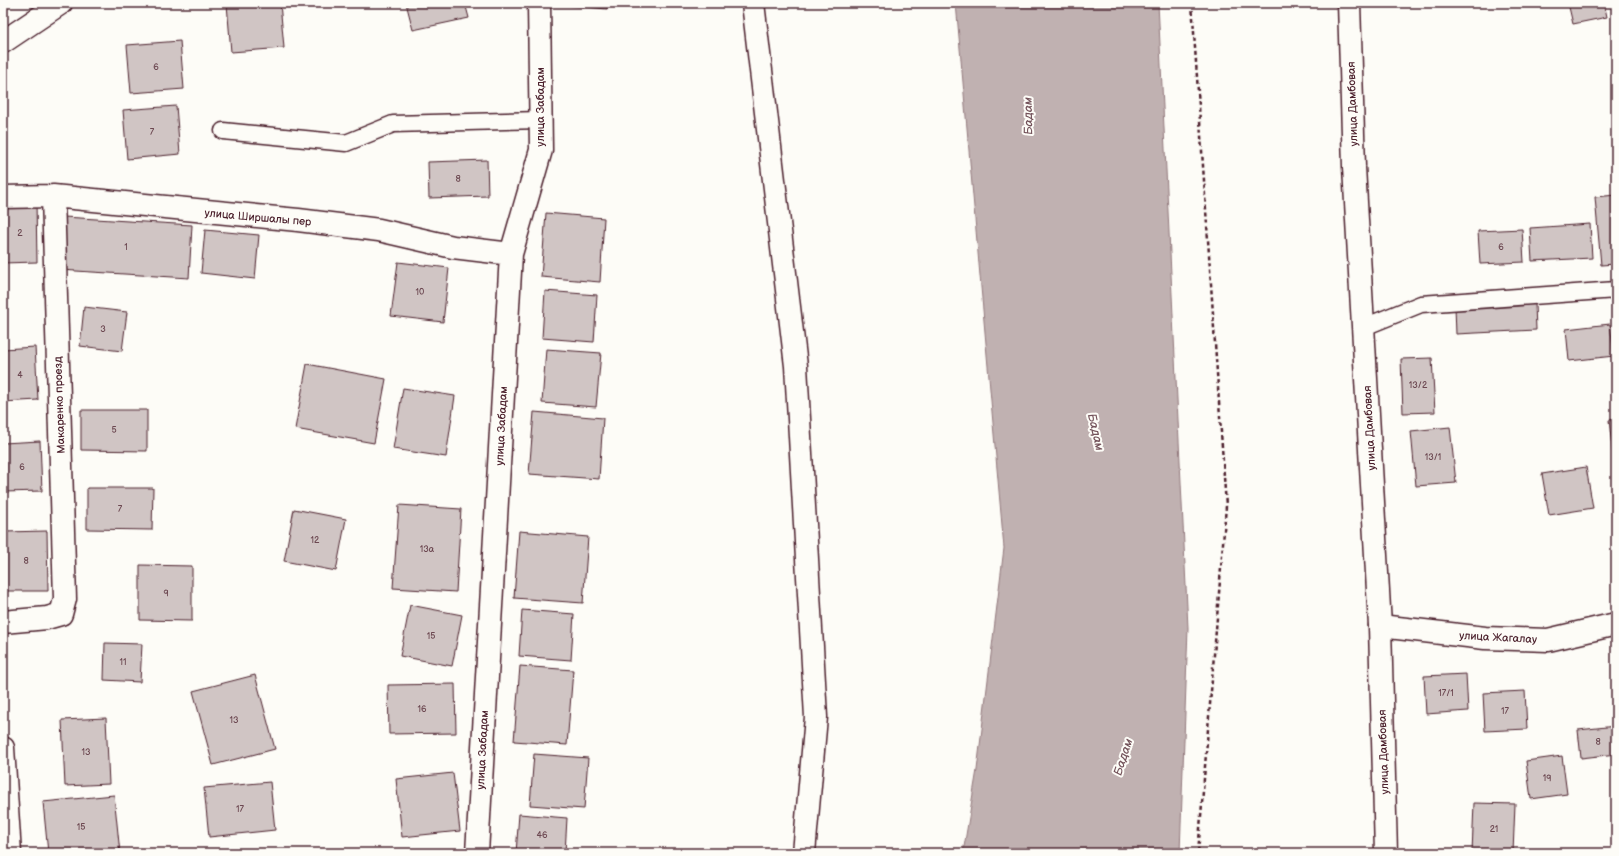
<svg xmlns="http://www.w3.org/2000/svg" width="1619" height="856" font-family="'Balsamiq Sans',sans-serif">
  <style>
    .water { fill: #c0b1b1; stroke: #91777b }
    .building { fill: #d0c5c4; stroke: #4a1f2b }
    .lines { fill: none; stroke-linecap: round; stroke-linejoin: round }
    .service-casing { stroke: #4a1f2b; stroke-width: 19 }
    .minor-casing { stroke: #4a1f2b; stroke-width: 25 }
    .tertiary-casing { stroke: #4a1f2b; stroke-width: 25 }
    .secondary-casing { stroke: #4a1f2b; stroke-width: 25 }
    .path { stroke: #4a1f2b; stroke-width: 2.5; stroke-dasharray: 4 3; stroke-linecap: butt }
    .service { stroke: #fdfcf7; stroke-width: 16 }
    .minor { stroke: #fdfcf7; stroke-width: 22 }
    .tertiary { stroke: #fdfcf7; stroke-width: 22 }
    .secondary { stroke: #fdfcf7; stroke-width: 22 }
    .labels { text-anchor: middle; stroke-width: 4; stroke-linejoin: round; paint-order: stroke }
    .number-label { font-size: 9px; fill: #6c4851 }
    .street-label { font-size: 11px; fill: #4a1f2b; stroke: #fdfcf7 }
    .water-label { font-size: 12px; font-style: italic; fill: #73525a; stroke: #fdfcf7 }
  </style>
  <rect width="100%" height="100%" fill="#fdfcf7"/>
  <filter id="ink" filterUnits="userSpaceOnUse"><feTurbulence type="fractalNoise" baseFrequency=".025" numOctaves="2"/><feDisplacementMap in="SourceGraphic" scale="8" xChannelSelector="R" yChannelSelector="G"/><feConvolveMatrix kernelMatrix="1 2 1 2 8 2 1 2 1" color-interpolation-filters="sRGB"/></filter>
  <g filter="url(#ink)">
    <!-- water -->
    <path class="water" d="M956,3H1158L1188,628L1180,853H963L977,770L1004,548Z"/>
    <!-- building -->
    <path class="building" d="M280,3L284,48L231,52L227,4Z
      M406,3H465L469,18L413,30Z
      M564,3H607V9L564,5Z
      M1568,3H1604L1607,17L1573,24Z
      M180,41L184,89L131,93L127,45Z
      M176,106L180,154L127,159L123,110Z
      M487,160L488,196L429,198L428,162Z
      M1616,195V264L1601,265L1595,197Z
      M36,202L37,262L3,263V203Z
      M546,213L604,218L600,282L541,277Z
      M64,217L192,225L189,278L60,270Z
      M1590,224L1592,258L1532,261L1530,228Z
      M1522,229L1524,262L1480,264L1478,231Z
      M205,230L259,235L255,279L201,273Z
      M398,262L449,268L443,322L391,316Z
      M545,291L597,295L594,342L542,338Z
      M1535,304L1536,330L1456,334L1455,307Z
      M84,307L127,312L122,351L80,346Z
      M1610,324L1614,356L1569,361L1566,329Z
      M35,347L38,400L3,402V349Z
      M546,349L601,353L596,407L542,403Z
      M1432,358L1435,412L1403,413L1401,359Z
      M307,364L386,379L374,443L295,429Z
      M403,388L455,396L446,457L393,449Z
      M81,410H147V451L81,450Z
      M534,412L603,418L599,479L529,474Z
      M1616,419V456L1613,457L1609,420Z
      M1450,427L1456,483L1416,486L1411,431Z
      M40,441L42,491L3,492V443Z
      M1586,467L1593,508L1549,515L1542,474Z
      M87,488H153L152,530L87,529Z
      M399,505L461,509L456,592L393,588Z
      M294,509L346,519L336,571L284,561Z
      M47,531L48,591H5L4,532Z
      M519,531L588,537L583,603L514,598Z
      M140,565L192,566V621L140,620Z
      M410,605L462,615L452,666L400,656Z
      M522,610L574,614L571,660L519,656Z
      M105,643L142,644L140,682L104,680Z
      M520,666L573,670L567,745L514,741Z
      M1466,674L1468,711L1426,714L1424,676Z
      M255,675L275,749L213,765L193,691Z
      M455,684L456,733L389,734L388,685Z
      M1525,691L1527,729L1485,731L1483,693Z
      M106,718L109,784L65,786L62,720Z
      M1616,726V754L1581,758L1578,730Z
      M534,754L588,758L584,809L530,805Z
      M1562,756L1567,794L1531,799L1526,761Z
      M453,773L460,831L402,837L396,779Z
      M270,782L275,830L209,837L204,788Z
      M114,795L120,853H48L43,802Z
      M1474,803L1515,804L1513,853H1472Z
      M519,814L567,818L565,853H516Z"/>
    <g class="lines">
      <defs>
        <path id="service" d="M223,131L346,143L393,124L540,120
          M1364,327L1421,304L1616,290"/>
        <path id="minor" d="M753,3L796,366L816,717L804,853
          M3,197L53,196L298,220L379,230L453,247L511,254
          M3,622L47,618L61,614L65,599L53,196
          M1380,626L1485,638L1548,640L1616,624
          M3,748L10,853
          M477,853L511,254L541,150L539,3"/>
        <path id="tertiary" d="M1349,3L1354,167L1380,626L1386,853"/>
        <path id="secondary" d="M3,42L61,3"/>
      </defs>
      <!-- service casing -->
      <use href="#service" class="service-casing"/>
      <!-- minor casing -->
      <use href="#minor" class="minor-casing"/>
      <!-- tertiary casing -->
      <use href="#tertiary" class="tertiary-casing"/>
      <!-- secondary casing -->
      <use href="#secondary" class="secondary-casing"/>
      <!-- path -->
      <path class="path" d="M1192,3L1226,506L1198,853"/>
      <!-- service -->
      <use href="#service" class="service"/>
      <!-- minor -->
      <use href="#minor" class="minor"/>
      <!-- tertiary -->
      <use href="#tertiary" class="tertiary"/>
      <!-- secondary -->
      <use href="#secondary" class="secondary"/>
    </g>
  </g>
  <g class="labels">
    <!-- number labels -->
    <g class="number-label">
      <text x="156" y="70">6</text>
      <text x="152" y="135">7</text>
      <text x="458" y="182">8</text>
      <text x="20" y="236">2</text>
      <text x="126" y="250">1</text>
      <text x="1501" y="250">6</text>
      <text x="420" y="295">10</text>
      <text x="103" y="332">3</text>
      <text x="20" y="378">4</text>
      <text x="1418" y="388">13/2</text>
      <text x="114" y="433">5</text>
      <text x="1433" y="460">13/1</text>
      <text x="22" y="470">6</text>
      <text x="120" y="512">7</text>
      <text x="315" y="543">12</text>
      <text x="427" y="552">13а</text>
      <text x="26" y="564">8</text>
      <text x="166" y="596">9</text>
      <text x="431" y="639">15</text>
      <text x="123" y="665">11</text>
      <text x="1446" y="696">17/1</text>
      <text x="422" y="712">16</text>
      <text x="1505" y="714">17</text>
      <text x="234" y="723">13</text>
      <text x="1598" y="745">8</text>
      <text x="86" y="755">13</text>
      <text x="1547" y="781">19</text>
      <text x="240" y="812">17</text>
      <text x="81" y="830">15</text>
      <text x="1494" y="832">21</text>
      <text x="542" y="838">46</text>
    </g>
    <!-- street labels -->
    <g class="street-label">
      <text transform="translate(1352 104) rotate(-92)" y="4">улица Дамбовая</text>
      <text transform="translate(540 107) rotate(-90)" y="4">улица Забадам</text>
      <text transform="translate(258 217) rotate(5)" y="4">улица Ширшалы пер</text>
      <text transform="translate(59 405) rotate(-92)" y="4">Макаренко проезд</text>
      <text transform="translate(501 426) rotate(-87)" y="4">улица Забадам</text>
      <text transform="translate(1369 428) rotate(-93)" y="4">улица Дамбовая</text>
      <text transform="translate(1498 637) rotate(3)" y="4">улица Жагалау</text>
      <text transform="translate(482 750) rotate(-87)" y="4">улица Забадам</text>
      <text transform="translate(1383 752) rotate(-92)" y="4">улица Дамбовая</text>
    </g>
    <!-- water labels -->
    <g class="water-label">
      <text transform="translate(1028 116) rotate(-91)" y="4">Бадам</text>
      <text transform="translate(1096 432) rotate(77)" y="4">Бадам</text>
      <text transform="translate(1123 757) rotate(-72)" y="4">Бадам</text>
    </g>
  </g>
  <!-- margin -->
  <rect width="1619" height="856" fill="none" stroke="#fdfcf7" stroke-width="16"/>
  <rect x="8" y="8" width="1603" height="840" fill="none" stroke="#4a1f2b" stroke-width="1.5" filter="url(#ink)"/>
</svg>
